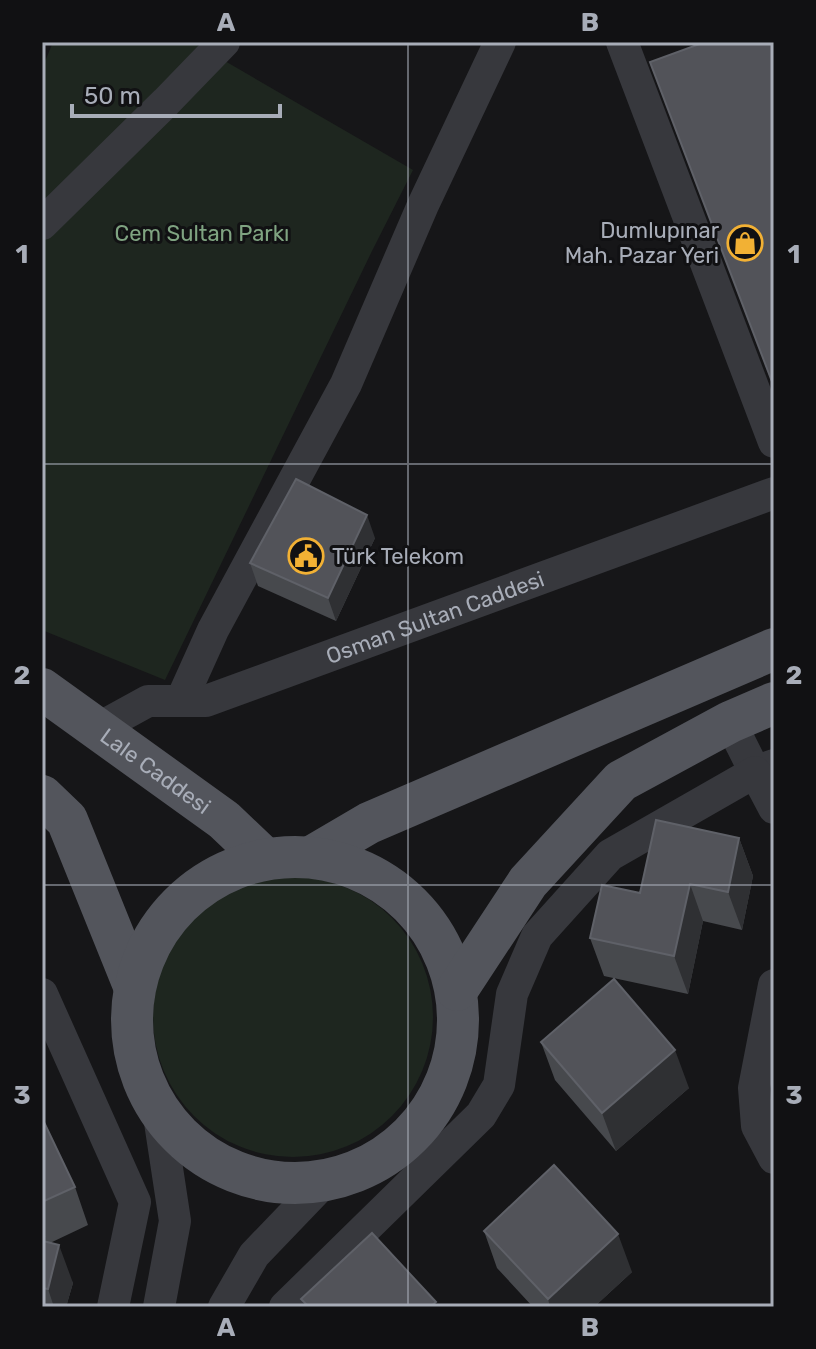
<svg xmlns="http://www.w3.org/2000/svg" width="816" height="1349" font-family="Rubik,sans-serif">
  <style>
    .green { fill: #1e261f }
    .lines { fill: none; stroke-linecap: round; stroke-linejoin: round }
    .minor { stroke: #37383d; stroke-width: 32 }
    .major { stroke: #53555c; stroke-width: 42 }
    .wall { fill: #47494d }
    .shaded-wall { fill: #2f3033 }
    .building { fill: #525359; stroke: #5f6168; stroke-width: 2 }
    .grid { fill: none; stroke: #a8adb8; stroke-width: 2; stroke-opacity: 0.55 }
    .labels { text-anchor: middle; stroke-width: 6; stroke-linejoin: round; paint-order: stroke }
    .poi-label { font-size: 22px; fill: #a8adb8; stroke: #111113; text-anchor: end }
    .park-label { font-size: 22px; fill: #7fa381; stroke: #111113 }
    .street-label { font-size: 22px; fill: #a8adb8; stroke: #111113 }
    .neatline { fill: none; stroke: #a8adb8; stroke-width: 3 }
    .grid-label { font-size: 26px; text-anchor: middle; font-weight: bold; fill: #a8adb8 }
  </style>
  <rect width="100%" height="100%" fill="#161618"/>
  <!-- green -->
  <path class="green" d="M53,42H192L413,170L372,251L165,680L42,630V64L46,59Z
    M153 1017a140 140 0 1 1 280 0a140 140 0 1 1-280 0Z"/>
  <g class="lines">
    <!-- minor -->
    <g class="minor">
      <path d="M622,42L774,442"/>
      <path d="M42,224L166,102L224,42"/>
      <path d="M181,701L213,630L346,384L423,205L500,42"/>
      <path d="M730,722L755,772L774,765"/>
      <path id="s1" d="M97,729L148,701H206L774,493"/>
      <path d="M774,985L754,1088L757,1126L774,1158"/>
      <path d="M42,994L135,1202L113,1307"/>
      <path d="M158,1109L175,1221L159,1307"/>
      <path d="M224,1307L254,1255L325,1181"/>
      <path d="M285,1307L481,1115L499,1085L512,994L537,936L610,855L755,772L774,808"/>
    </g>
    <!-- major -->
    <g class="major">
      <path id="s2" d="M42,689L224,820L265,859"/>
      <path d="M42,796L67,820L134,986"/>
      <path d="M311,857L369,823L774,649"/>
      <circle cx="295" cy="1020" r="163"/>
      <path d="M457,990L528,882L621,781L730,722L774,703"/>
    </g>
  </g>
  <!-- wall -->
  <path class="wall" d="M375,538L336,621L258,586L250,563Z
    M739,838L753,876L742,930L703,921L688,994L604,976L590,938L640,893Z
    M541,1042L689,1088L616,1151L555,1080Z
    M42,1118L75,1187L88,1225L50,1243L73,1283L66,1307H42Z
    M484,1231L632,1272L594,1307H533L497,1268Z"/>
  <!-- shaded-wall -->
  <path class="shaded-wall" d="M367,515L375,538L336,621L328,598Z
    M739,838L753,876L742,930L728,892Z
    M690,884L703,921L688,994L674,956Z
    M675,1050L689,1088L616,1151L602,1113Z
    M618,1234L632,1272L594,1307H550L548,1299Z
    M44,1237L54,1264L59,1245L73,1283L66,1307H54L48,1289Z"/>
  <!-- building -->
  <path class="building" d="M705,42H774V387L650,62Z
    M296,479L367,515L328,598L250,563Z
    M656,820L739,838L728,892L690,884L674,956L590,938L602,885L640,893Z
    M614,979L675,1050L602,1113L541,1042Z
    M42,1118L75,1187L42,1202Z
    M554,1165L618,1234L548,1299L484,1231Z
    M372,1233L436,1302L430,1307H309L301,1299Z
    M42,1237H44L43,1241L59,1245L48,1289L42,1288Z"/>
  <!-- grid -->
  <path class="grid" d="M408,42V1307M42,464H774M42,885H774"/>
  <!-- icons -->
  <defs>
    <symbol id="shop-ring" viewBox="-11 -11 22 22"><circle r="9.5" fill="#111113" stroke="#f2b134" stroke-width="1.5"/><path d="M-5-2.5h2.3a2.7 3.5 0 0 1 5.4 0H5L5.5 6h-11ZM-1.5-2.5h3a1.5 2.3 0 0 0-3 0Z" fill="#f2b134"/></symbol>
    <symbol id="civic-ring" viewBox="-11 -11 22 22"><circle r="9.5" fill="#111113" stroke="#f2b134" stroke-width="1.5"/><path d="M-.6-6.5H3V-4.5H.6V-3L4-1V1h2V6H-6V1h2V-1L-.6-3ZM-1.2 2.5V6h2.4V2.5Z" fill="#f2b134"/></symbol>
  </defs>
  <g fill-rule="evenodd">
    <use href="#shop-ring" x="725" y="223" width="40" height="40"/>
    <use href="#civic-ring" x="286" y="536" width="40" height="40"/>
  </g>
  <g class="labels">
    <!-- poi labels -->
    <g class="poi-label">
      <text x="719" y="238">Dumlupınar<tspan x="719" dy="25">Mah. Pazar Yeri</tspan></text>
      <text x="332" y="564" text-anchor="start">Türk Telekom</text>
    </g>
    <!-- park labels -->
    <g class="park-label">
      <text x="202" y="241">Cem Sultan Parkı</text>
    </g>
    <!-- street labels -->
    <g class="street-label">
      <text dy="8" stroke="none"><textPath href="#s1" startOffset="360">Osman Sultan Caddesi</textPath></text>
      <text dy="8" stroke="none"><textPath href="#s2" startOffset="140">Lale Caddesi</textPath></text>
    </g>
  </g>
  <!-- border -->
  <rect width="816" height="1349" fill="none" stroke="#111113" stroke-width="88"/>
  <!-- scale -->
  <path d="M72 104v12h208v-12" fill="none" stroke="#a8adb8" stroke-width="4"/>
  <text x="84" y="104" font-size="24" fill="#a8adb8" stroke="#111113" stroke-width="6" paint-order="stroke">50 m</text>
  <rect x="44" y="44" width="728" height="1261" class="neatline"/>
  <g class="grid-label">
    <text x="226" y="31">A</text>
    <text x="590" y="31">B</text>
    <text x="22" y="263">1</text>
    <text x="794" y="263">1</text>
    <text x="22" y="684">2</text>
    <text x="794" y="684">2</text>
    <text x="22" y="1104">3</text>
    <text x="794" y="1104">3</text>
    <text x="226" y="1336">A</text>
    <text x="590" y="1336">B</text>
  </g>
</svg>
